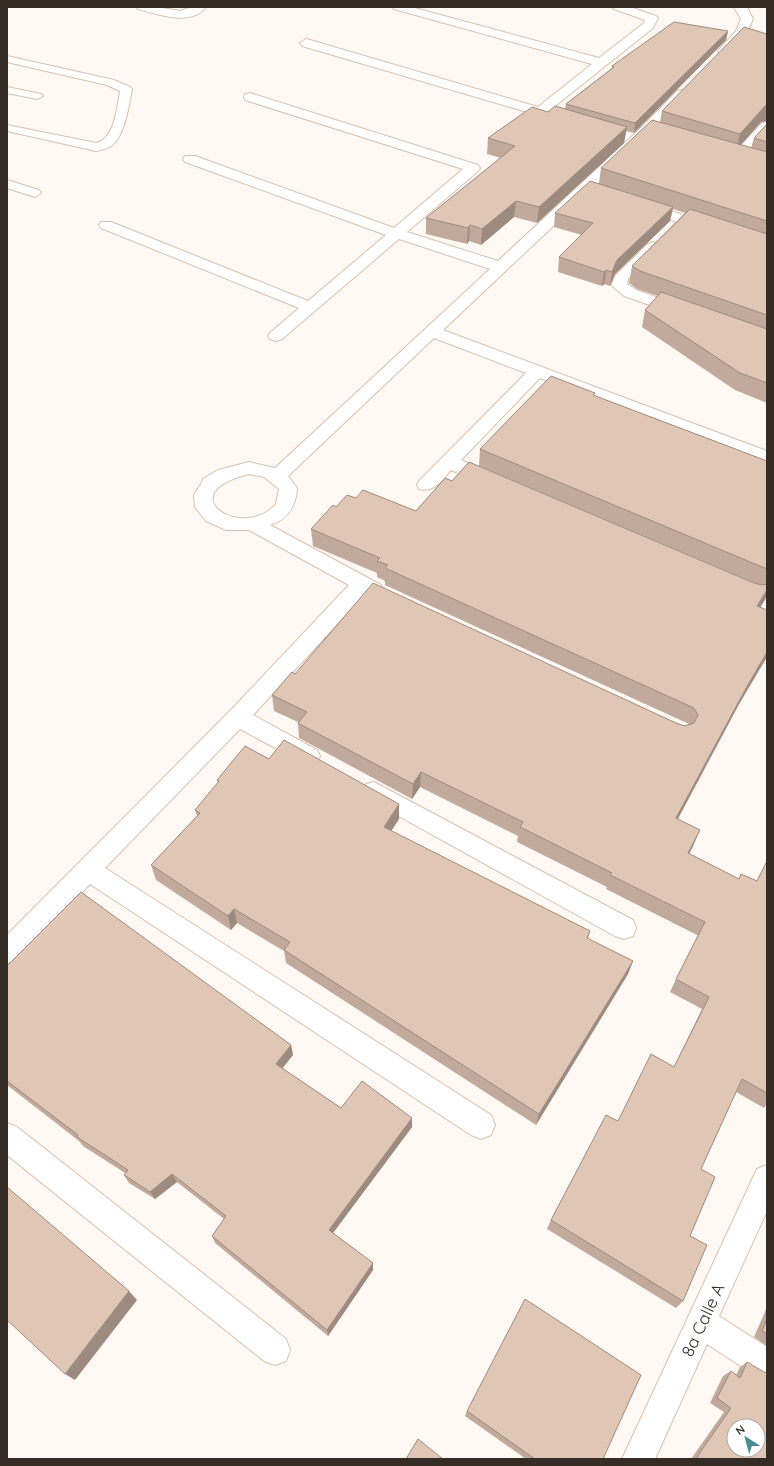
<svg xmlns="http://www.w3.org/2000/svg" width="774" height="1466" font-family="Quicksand,sans-serif">
  <style>
    .lines { fill: none; stroke-linecap: round; stroke-linejoin: round }
    .service-casing { stroke: #d8c0ad; stroke-width: 2 }
    .minor-casing { stroke: #d8c0ad; stroke-width: 2 }
    .service { fill: #fff; fill-rule: evenodd }
    .minor { fill: #fff; fill-rule: evenodd }
    .wall { fill: #c1aa9c }
    .shaded-wall { fill: #9d8b7f }
    .building { fill: #e0c6b5; stroke: #9d8b7f; fill-rule: evenodd }
    .labels { text-anchor: middle; stroke-width: 3; stroke-linejoin: round; paint-order: stroke }
    .near-street-label { font-size: 17px; fill: #352c25; stroke: #fff }
  </style>
  <rect width="100%" height="100%" fill="#fdf8f4"/>
  <g class="lines">
    <defs>
      <path id="service" d="M7,56L114,80L130,87L132,89C129,104 125,137 111,146C107,149 101,150 96,151L7,131V125L96,143C115,139 117,107 120,91L107,85L7,62Z
        M7,87L41,94L43,96L37,99L7,93Z
        M7,180L39,190L41,193L35,197L7,188Z"/>
      <path id="minor" d="M136,7H156L180,11L192,7H206C191,27 157,14 138,9Z
        M392,7H411L599,58L644,23L645,20L614,9L612,7H630L656,16L658,18L653,28L550,110L563,114L565,117L563,120L558,121L302,46L300,43L306,39L310,40L538,107L592,64L394,9Z
        M734,7H747L753,19L746,35L728,54H720L718,51L736,31L741,19Z
        M682,90L687,91L688,94L687,97L652,133L443,330L767,451V464L540,378L461,460L497,476L500,480L497,484C483,488 465,476 451,470C442,480 434,493 419,489L417,485L419,481L526,373L434,338L288,476L297,488C296,507 288,519 270,525L381,585L384,590L381,595L374,597L365,594L253,715L317,750L320,756L317,762L309,765L301,762L240,729L105,868L491,1115L495,1125L491,1135L481,1139L471,1135L90,884L16,960L7,963V935L230,711L349,585L249,530H226L206,521L195,507L194,495L201,484L203,479L218,470L249,462L275,468L490,269L399,239L282,339L276,341L270,339L268,336L270,333L299,308L101,228L99,225L101,222H111L308,301L386,235L185,162L183,159L185,156H195L394,228L463,169L245,100L244,97L245,94L250,93L478,165L480,168L478,171L407,232L498,261L642,127L677,91ZM249,474L264,477L279,489L276,504C243,542 168,494 249,474Z
        M767,122V134L743,160H733L731,157L733,154L762,123Z
        M642,202L767,241V251L637,209L635,206L637,203Z
        M653,242L658,244L661,247L628,279L627,284L636,290L687,308L689,311L687,314L681,316L675,314L624,296L611,285L616,275L648,244Z
        M374,782L633,920L636,928L633,936L624,939L615,936L366,798L363,791L366,784Z
        M7,1123L17,1127L286,1339L290,1350L286,1361L275,1365L264,1361L7,1155Z
        M767,1165V1211L719,1316L767,1347V1381L756,1376L707,1344L655,1459H622L757,1169Z"/>
    </defs>
    <!-- service casing -->
    <use href="#service" class="service-casing"/>
    <!-- minor casing -->
    <use href="#minor" class="minor-casing"/>
    <!-- service -->
    <use href="#service" class="service"/>
    <!-- minor -->
    <use href="#minor" class="minor"/>
  </g>
  <!-- wall -->
  <path class="wall" d="M728,31L726,40L634,133L626,131L624,143L537,223L514,217L481,245L469,241L467,244L426,234V218L501,158L487,154L488,138L548,112L565,109L566,104L612,68V66Z
    M767,34V121L761,122L741,145L751,148L754,138L767,124V403L735,390L642,327L645,310L658,296L637,289L629,283L632,266L685,213L673,209L670,221L615,274L610,286L604,284L602,286L558,272L559,257L582,235L554,227L555,213L599,183L601,168L660,122L662,111Z
    M595,396L767,461V596L760,608L738,706L678,819L694,844L689,854L739,879L757,881L767,861V1104L764,1108L736,1092L701,1169L690,1236L683,1301L676,1308L547,1229L551,1220L618,1121L674,1067L702,1009L670,992L676,979L699,936L606,889L607,887L517,842L518,836L420,787L412,799L299,738L298,722L274,711L272,695L295,674L676,723L685,726L689,724L385,585V581L377,577V573L313,546L311,529L336,507L356,498L416,511L452,481L757,584L479,466L480,449Z
    M269,759L399,819L391,831L590,931L588,939L633,961L628,974L536,1125L286,963L284,951L237,923L231,930L156,880L151,865L197,816L195,810L218,784L217,780Z
    M7,966L291,1045L293,1055L282,1068L341,1108L412,1127L333,1233L373,1263V1270L328,1336L215,1243L212,1236L224,1219L177,1182L155,1199L129,1183L124,1175L125,1173L83,1146L79,1141L7,1085Z
    M767,1307V1346L754,1337Z
    M747,1362L767,1459H691L724,1412L710,1403L723,1376L731,1371L736,1375L740,1367Z
    M467,1411L603,1459H526L465,1416Z"/>
  <!-- shaded-wall -->
  <path class="shaded-wall" d="M728,31L726,40L634,133L635,123Z
    M767,105V121L761,122L736,150L740,134L765,106Z
    M627,127L624,143L537,223L539,207Z
    M516,201L514,217L481,245L482,229Z
    M673,207L670,221L615,274L610,286L612,272L617,260Z
    M470,225L469,241L467,244L468,228Z
    M606,270L604,284L602,286L604,272Z
    M767,590V596L751,623L757,606Z
    M767,652V657L738,706L670,833L676,818L745,690Z
    M421,772L420,787L412,799L413,784Z
    M399,804V819L384,842V827Z
    M700,830L694,844L682,868L688,853Z
    M234,909L237,923L231,930L228,916Z
    M633,961L628,974L536,1125L539,1114Z
    M291,1045L293,1055L278,1074L276,1064Z
    M412,1118V1127L330,1237L329,1230Z
    M172,1174L177,1182L155,1199L150,1192Z
    M373,1263V1270L328,1336L327,1330Z
    M129,1291L137,1300L75,1380L65,1374Z"/>
  <!-- building -->
  <path class="building" d="M674,22L728,31L635,123L566,104L614,67L612,66Z
    M744,27L767,34V105L765,106L740,134L662,111Z
    M555,106L627,127L539,207L516,201L482,229L470,225L468,228L426,218L515,146L488,138L532,107L548,112Z
    M652,120L767,152V221L601,168Z
    M767,124V142L754,138Z
    M590,181L673,207L617,260L612,272L606,270L604,272L559,257L593,223L555,213Z
    M690,209L767,234V315L640,271L632,266Z
    M661,292L767,329V383L740,373L645,310Z
    M551,376L595,393L593,395L767,461V569L480,449Z
    M469,462L754,583L762,585L767,584V590L757,606L767,610V652L745,690L676,818L700,830L688,853L739,879L741,874L757,881L767,861V1093L742,1079L701,1169L715,1177L690,1236L707,1245L683,1301L551,1220L606,1115L618,1121L651,1054L674,1067L709,997L676,979L705,922L610,875L612,873L520,827L523,822L421,772L413,784L298,723L307,712L272,695L292,672L295,674L373,583L676,723L685,726L694,723L698,715L694,708L385,568L388,565L377,561L380,558L311,529L333,505L336,507L347,495L356,498L363,490L416,511L445,478L452,481Z
    M284,740L399,804L384,827L590,931L587,938L633,961L539,1114L284,950L290,942L234,909L228,916L151,865L200,813L195,810L219,781L217,780L245,746L269,759Z
    M81,892L291,1045L276,1064L341,1108L362,1081L412,1118L329,1230L373,1263L327,1330L212,1236L226,1216L172,1174L150,1192L124,1175L128,1170L77,1137L78,1135L7,1081V966Z
    M7,1187L129,1291L65,1374L7,1320Z
    M525,1299L641,1375L603,1459H535L467,1411Z
    M767,1319V1334L762,1331Z
    M747,1362L764,1372L767,1373V1459H697L699,1454L731,1408L717,1398L731,1371L740,1378ZM734,1426H758V1450H734Z
    M418,1439L443,1459H406Z"/>
  <g class="labels">
    <!-- near-street labels -->
    <g class="near-street-label">
      <text transform="translate(703 1320) rotate(-65)" y="6">8a Calle A</text>
    </g>
  </g>
  <!-- border -->
  <rect width="774" height="1466" fill="none" stroke="#352c25" stroke-width="16"/>
  <!-- north arrow -->
  <g transform="translate(746 1438) rotate(324)"><circle r="19" fill="#ffffff" stroke="#aeaba8"/>
  <path d="M0-3L7 15L0 10L-7 15Z" fill="#468d95"/>
  <text y="-6" font-size="11" font-weight="bold" text-anchor="middle" fill="#352c25">N</text>
  </g>
</svg>
